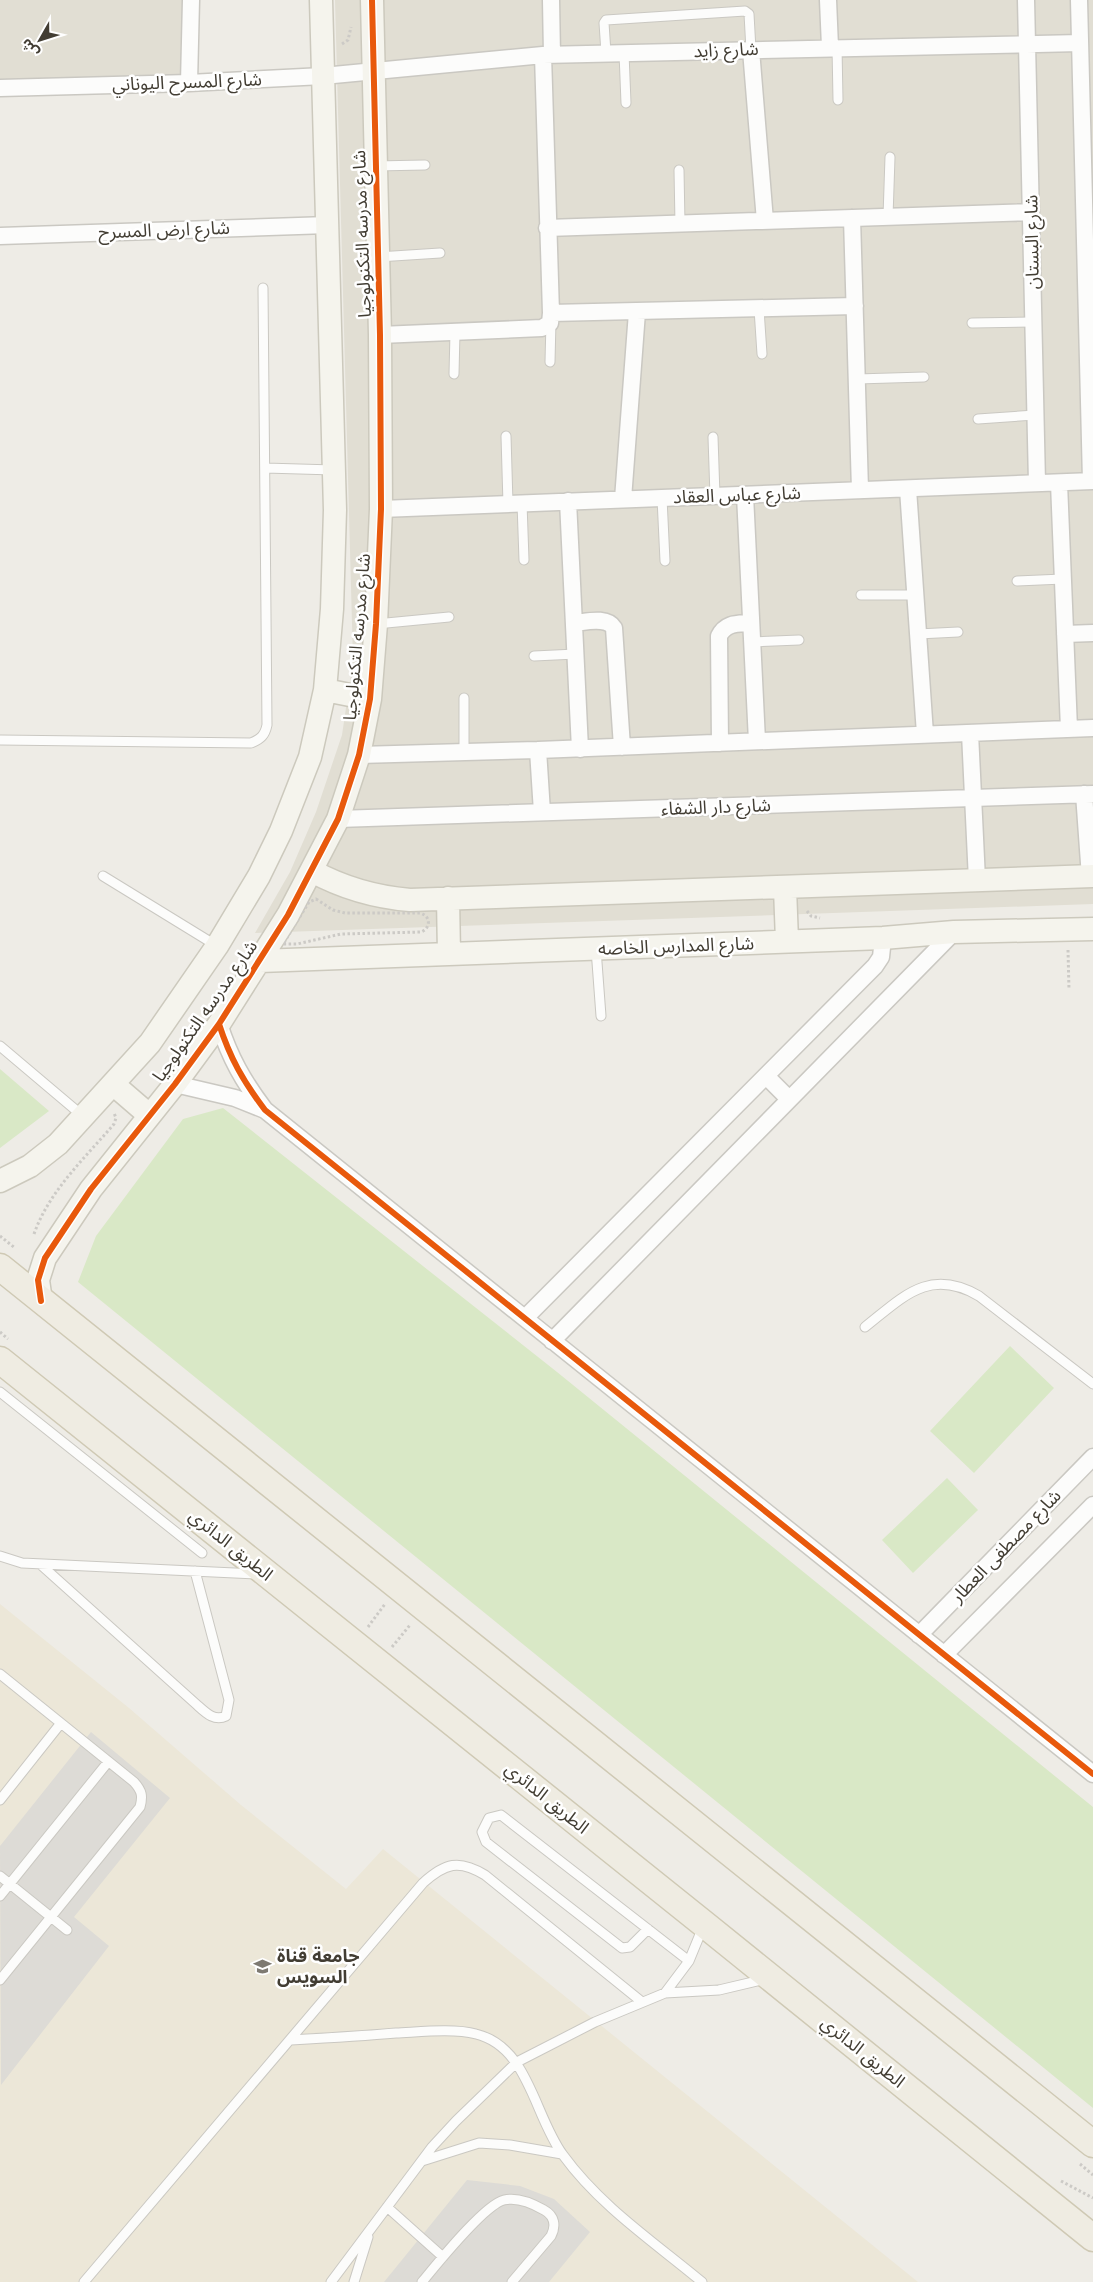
<svg xmlns="http://www.w3.org/2000/svg" width="1093" height="2282" font-family="Mulish,'Noto Sans Arabic',sans-serif">
  <style>
    .residential { fill: #e1ded3 }
    .education { fill: #ece7d8 }
    .grass { fill: #d9e8c6 }
    .parking { fill: #dddbd6 }
    .lines { fill: none; stroke-linecap: round; stroke-linejoin: round }
    .lane-casing { stroke: #cac8c2; stroke-width: 11 }
    .street-casing { stroke: #cac8c2; stroke-width: 19 }
    .secondary-casing { stroke: #ccc9bd; stroke-width: 25 }
    .primary-casing { stroke: #cfc9b4; stroke-width: 29 }
    .path { stroke: #cccac6; stroke-width: 3; stroke-dasharray: 2.5 2.5; stroke-linecap: butt }
    .lane { stroke: #fcfcfb; stroke-width: 9 }
    .street { stroke: #fcfcfb; stroke-width: 16 }
    .secondary { stroke: #f5f4ed; stroke-width: 22 }
    .primary { stroke: #efece2; stroke-width: 26 }
    .cycleway-casing { stroke: #fff; stroke-width: 9 }
    .cycleway { stroke: #e8590c; stroke-width: 6 }
    .labels { text-anchor: middle; stroke-width: 5; stroke-linejoin: round; paint-order: stroke }
    .street-label { font-size: 18px; fill: #423d33; stroke: #fff }
    .poi-label { font-size: 18px; font-weight: bold; fill: #423d33; stroke: #fff; text-anchor: start }
  </style>
  <rect width="100%" height="100%" fill="#eeece6"/>
  <!-- residential -->
  <path class="residential" d="M0,0H197L196,88L0,94Z
    M335,0H1093V904L255,933L290,872L316,812L342,735L353,660Z"/>
  <!-- education -->
  <path class="education" d="M0,1604L129,1708L241,1805L346,1889L383,1849L918,2282H0Z"/>
  <!-- grass -->
  <path class="grass" d="M0,1069L49,1111L0,1148Z
    M223,1108L557,1372L1093,1807V2108L78,1282L96,1236L183,1119Z
    M1010,1346L1054,1388L974,1473L930,1431Z
    M947,1478L978,1510L913,1573L882,1540Z"/>
  <!-- parking -->
  <path class="parking" d="M91,1732L170,1798L74,1917L109,1946L1,2085L0,1846Z
    M467,2180L520,2186L554,2199L590,2232L549,2282H384Z"/>
  <g class="lines">
    <defs>
      <path id="lane" d="M837,47L838,100
        M606,53L604,23L606,20L745,11L749,14L751,50
        M624,53L626,103
        M375,166L425,165
        M679,170L680,224
        M888,217L890,157
        M378,257L440,253
        M759,309L762,354
        M972,323L1033,322
        M550,362L551,321
        M454,374L455,332
        M857,379L924,377
        M978,419L1035,415
        M506,436L508,504
        M713,437L715,496
        M265,468L334,470
        M662,498L665,561
        M522,503L524,560
        M1017,581L1063,579
        M861,595H915
        M376,624L449,617
        M918,634L958,632
        M752,642L799,640
        M534,656L576,654
        M464,698V752
        M0,740L251,743C261,739 265,735 267,725L263,288
        M103,876L217,946
        M596,949L601,1016
        M0,1046L84,1117
        M865,1327C903,1297 929,1267 979,1296L1093,1384
        M0,1392L202,1553
        M0,1556L22,1563L256,1574
        M40,1564L196,1704C205,1712 214,1722 226,1716L229,1700L195,1571
        M0,1674L134,1782C142,1791 143,1796 140,1807L0,1980
        M0,1800L61,1723
        M0,1876L67,1930
        M0,1896L108,1762
        M648,1929L630,1947L622,1948L486,1842L482,1832L489,1818L501,1815L689,1961
        M665,1993L689,1961L703,1927
        M291,2040C326,2038 361,2036 396,2033C419,2032 454,2028 476,2034C529,2047 534,2116 563,2155C600,2206 654,2242 702,2282
        M422,2161L479,2143L510,2145L562,2154
        M387,2207L443,2257
        M84,2282L423,1883C445,1863 459,1859 485,1875L642,2002
        M331,2282L432,2147L456,2121L517,2062L595,2022L665,1993L719,1990L766,1979
        M354,2282L368,2237
        M422,2282C437,2264 484,2205 504,2200C517,2197 532,2203 544,2210C555,2216 556,2226 551,2236L512,2282"/>
      <path id="street" d="M551,0L552,55
        M828,0L830,47
        M1026,0L1037,483
        M1079,0L1091,481
        M751,50L765,221
        M189,83L191,0
        M0,88L189,83L323,76L543,55L1080,43
        M852,218L860,490
        M547,228L1031,212
        M0,236L328,225
        M551,313L855,306
        M380,335L542,328L550,323L551,313L543,55
        M1059,483L1069,729
        M908,489L925,734
        M745,495L757,741
        M623,499L637,312
        M568,501L580,749
        M381,509L1093,481
        M574,623C586,622 607,616 614,628L622,747
        M1065,634L1093,633
        M970,733L977,880
        M720,743L719,636C726,622 738,624 751,623
        M538,750L542,812
        M359,755L538,750L1093,728
        M1084,794L1090,877
        M338,819L1093,794
        M219,1024C230,1058 243,1081 265,1110L1093,1774
        M766,1076L789,1099
        M175,1084L235,1098L265,1110
        M525,1318L875,966L881,957L883,938
        M552,1341L954,932
        M919,1635L1093,1457
        M944,1655L1093,1505"/>
      <path id="secondary" d="M325,690L370,699
        M312,871C343,888 374,897 410,900L1093,876
        M785,888L787,941
        M448,898L449,954
        M260,961L883,938L954,932L1093,929
        M113,1084L149,1115
        M0,1181L30,1166L58,1144L150,1043L217,946L259,876L281,831L310,757L325,690L332,609L335,510L321,0
        M41,1301L38,1280L45,1258L91,1189L175,1084L219,1024L288,915L338,819L359,755L370,699L376,624L381,509L380,335L372,0"/>
      <path id="primary" d="M0,1267L1093,2144
        M0,1360L704,1924L1093,2238"/>
    </defs>
    <!-- lane casing -->
    <use href="#lane" class="lane-casing"/>
    <!-- street casing -->
    <use href="#street" class="street-casing"/>
    <!-- secondary casing -->
    <use href="#secondary" class="secondary-casing"/>
    <!-- primary casing -->
    <use href="#primary" class="primary-casing"/>
    <!-- path -->
    <path class="path" d="M342,44L348,40L351,27
      M316,899L333,910L345,913H420C431,916 431,928 421,932L341,934L297,944H283L309,902Z
      M807,911L811,916L820,918
      M1068,950L1069,990
      M34,1234C49,1191 85,1158 114,1124L116,1118L114,1113
      M0,1236L15,1248
      M0,1332L8,1339
      M368,1627L385,1604
      M392,1647L410,1625
      M1080,2164L1093,2175
      M1061,2181L1093,2198"/>
    <!-- lane -->
    <use href="#lane" class="lane"/>
    <!-- street -->
    <use href="#street" class="street"/>
    <!-- secondary -->
    <use href="#secondary" class="secondary"/>
    <!-- primary -->
    <use href="#primary" class="primary"/>
    <defs>
      <path id="cycleway" d="M219,1024C230,1058 243,1081 265,1110L1093,1774
        M41,1301L38,1280L45,1258L91,1189L175,1084L219,1024L288,915L338,819L359,755L370,699L376,624L381,509L380,335L372,0"/>
    </defs>
    <!-- cycleway casing -->
    <use href="#cycleway" class="cycleway-casing"/>
    <!-- cycleway -->
    <use href="#cycleway" class="cycleway"/>
  </g>
  <!-- icons -->
  <defs>
    <symbol id="university-bare" viewBox="-9 -9 18 18"><path d="M0-5L7-2L0 1L-7-2ZM-4 1L0 2.5L4 1V4Q0 6-4 4Z" fill="#7e7a72" stroke="#fff" stroke-width="2.5" paint-order="stroke"/></symbol>
  </defs>
  <g fill-rule="evenodd">
    <use href="#university-bare" x="250" y="1954" width="25" height="25"/>
  </g>
  <g class="labels">
    <!-- street labels -->
    <g class="street-label">
      <text transform="translate(726 50) rotate(-2)" y="6">شارع زايد</text>
      <text transform="translate(187 82) rotate(-2)" y="6">شارع المسرح اليوناني</text>
      <text transform="translate(164 230) rotate(-2)" y="6">شارع ارض المسرح</text>
      <text transform="translate(362 234) rotate(-92)" y="6">شارع مدرسه التكنولوجيا</text>
      <text transform="translate(1032 242) rotate(-91)" y="6">شارع البستان</text>
      <text transform="translate(737 495) rotate(-2)" y="6">شارع عباس العقاد</text>
      <text transform="translate(357 637) rotate(-85)" y="6">شارع مدرسه التكنولوجيا</text>
      <text transform="translate(716 807) rotate(-2)" y="6">شارع دار الشفاء</text>
      <text transform="translate(676 946) rotate(-2)" y="6">شارع المدارس الخاصه</text>
      <text transform="translate(205 1011) rotate(-55)" y="6">شارع مدرسه التكنولوجيا</text>
      <text transform="translate(231 1545) rotate(39)" y="6">الطريق الدائري</text>
      <text transform="translate(1006 1546) rotate(-46)" y="6">شارع مصطفى العطار</text>
      <text transform="translate(547 1798) rotate(39)" y="6">الطريق الدائري</text>
      <text transform="translate(863 2052) rotate(39)" y="6">الطريق الدائري</text>
    </g>
    <!-- poi labels -->
    <g class="poi-label">
      <text x="277" y="1962">جامعة قناة<tspan x="277" dy="21">السويس</tspan></text>
    </g>
  </g>
  <!-- north arrow -->
  <g transform="translate(40 40) rotate(231)" stroke="#ffffff" stroke-width="4" paint-order="stroke">
  <path d="M0-4L9 19L0 12L-9 19Z" fill="#423d33"/>
  <text y="-8" font-size="14" font-weight="bold" text-anchor="middle" fill="#423d33">ش</text>
  </g>
</svg>
